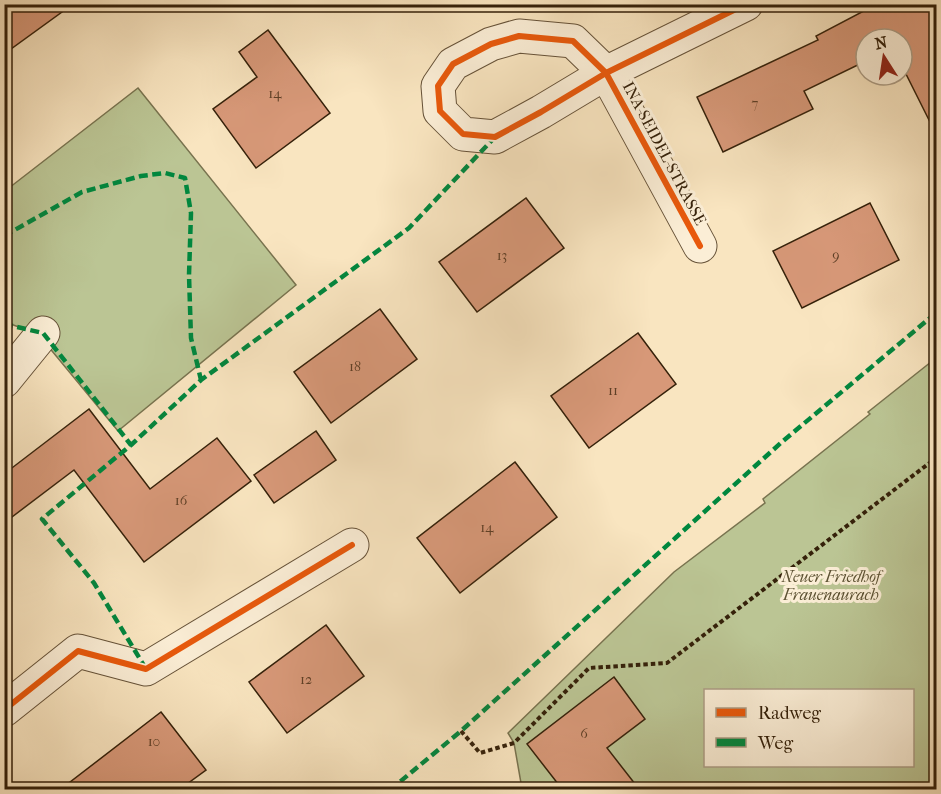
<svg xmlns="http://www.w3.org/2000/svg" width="941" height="794" font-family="'IM FELL French Canon',serif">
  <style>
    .green { fill: #bbc594; stroke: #78734f; stroke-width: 1.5; fill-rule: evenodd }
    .building { fill: #d79878; stroke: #35210a; stroke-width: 1.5 }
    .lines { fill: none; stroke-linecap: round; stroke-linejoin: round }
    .street-casing { stroke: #665238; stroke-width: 35 }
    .path { stroke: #35210a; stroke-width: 4; stroke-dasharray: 4.5 3; stroke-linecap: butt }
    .street { stroke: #fbeed6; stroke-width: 33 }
    .quiet { stroke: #00873e; stroke-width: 4.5; stroke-dasharray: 9 4.5; stroke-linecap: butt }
    .cycleway-casing { stroke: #fbeed6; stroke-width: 10 }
    .cycleway { stroke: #e8590c; stroke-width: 6 }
    .labels { text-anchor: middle; stroke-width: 6; stroke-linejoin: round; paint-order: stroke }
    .number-label { font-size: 14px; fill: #5e3f26 }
    .street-label { font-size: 16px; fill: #35210a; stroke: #fbeed6 }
    .park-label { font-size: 16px; font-style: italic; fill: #5d5233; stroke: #fbeed6 }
  </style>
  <rect width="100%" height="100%" fill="#f9e5c0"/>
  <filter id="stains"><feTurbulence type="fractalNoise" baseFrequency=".00333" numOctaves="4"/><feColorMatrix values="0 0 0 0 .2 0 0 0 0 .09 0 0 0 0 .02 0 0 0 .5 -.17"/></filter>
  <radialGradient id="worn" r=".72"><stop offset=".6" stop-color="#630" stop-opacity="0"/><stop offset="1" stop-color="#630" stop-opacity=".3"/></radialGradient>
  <!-- green -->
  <path class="green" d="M138,88L296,285L118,431L38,334L5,322V191Z
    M936,358V789H513L521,783L514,743L508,733L674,572L765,503L763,499L870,414L868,412ZM706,690H912V766H706Z"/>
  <!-- building -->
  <path class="building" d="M4,4H73L4,54Z
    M877,4H936V134L902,66V39H866V61L804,91L813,109L723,152L697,97L818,40L816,36Z
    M268,30L330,113L256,168L213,109L257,77L239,52Z
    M526,198L564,248L477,312L439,262Z
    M870,203L899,260L802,308L773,251Z
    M380,309L417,359L331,423L294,372Z
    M638,333L676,384L589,448L551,396Z
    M89,409L150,489L217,438L251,481L144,562L74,470L4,523V474Z
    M316,431L336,460L274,503L254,475Z
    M515,462L557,517L460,593L417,538Z
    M326,625L364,676L287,733L249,682Z
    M614,677L645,719L607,748L639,789H562L527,744Z
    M161,712L206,770L180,789H61Z"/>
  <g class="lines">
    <defs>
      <path id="street" d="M700,246L606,73L541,112L495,137L463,134L440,111L438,86L453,64L491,44L519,36L573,41L606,73L746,4
        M4,381L43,333
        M4,710L78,651L146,669L352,545"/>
    </defs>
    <!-- street casing -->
    <use href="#street" class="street-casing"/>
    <!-- path -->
    <path class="path" d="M461,731L480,753L514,743L589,668L667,663L936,458"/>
    <!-- street -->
    <use href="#street" class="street"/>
    <!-- quiet -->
    <path class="quiet" d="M4,236L82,192L141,176L165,173L185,178L191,213L189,275L191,338L201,380
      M4,324L43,333L131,445
      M146,669L94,583L42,519L131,445L201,380L409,228L495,137
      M390,790L461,731L783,441L936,313"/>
    <defs>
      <path id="cycleway" d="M700,246L606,73L541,112L495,137L463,134L440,111L438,86L453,64L491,44L519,36L573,41L606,73L746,4
        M4,710L78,651L146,669L352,545"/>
    </defs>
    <!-- cycleway casing -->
    <use href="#cycleway" class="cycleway-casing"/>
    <!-- cycleway -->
    <use href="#cycleway" class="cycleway"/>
  </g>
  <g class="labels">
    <!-- number labels -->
    <g class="number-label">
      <text x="275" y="98">14</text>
      <text x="755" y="108">7</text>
      <text x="502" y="260">13</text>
      <text x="836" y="260">9</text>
      <text x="355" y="371">18</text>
      <text x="613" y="395">11</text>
      <text x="181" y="505">16</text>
      <text x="487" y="532">14</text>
      <text x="306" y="684">12</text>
      <text x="584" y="738">6</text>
      <text x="154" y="746">10</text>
    </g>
    <!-- street labels -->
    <g class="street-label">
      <text transform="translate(665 153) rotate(62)" y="6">INA-SEIDEL-STRASSE</text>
    </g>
    <!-- park labels -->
    <g class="park-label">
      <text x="831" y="582">Neuer Friedhof<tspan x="831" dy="18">Frauenaurach</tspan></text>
    </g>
  </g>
  <!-- margin -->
  <rect width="941" height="794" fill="none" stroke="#f9e5c0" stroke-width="24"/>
  <rect x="6" y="6" width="929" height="782" fill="none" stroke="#35210a" stroke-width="3"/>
  <rect x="12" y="12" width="917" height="770" fill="none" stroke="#35210a" stroke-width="1.5"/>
  <!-- legend -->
  <rect x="704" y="689" width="210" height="78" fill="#fbeed6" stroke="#ac9c84" stroke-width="1.5"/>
  <rect x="716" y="708" width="30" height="9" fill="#e8590c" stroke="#ac9c84" stroke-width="1.5"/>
  <text x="758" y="719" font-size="18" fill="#35210a">Radweg</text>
  <rect x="716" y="738" width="30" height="9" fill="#00873e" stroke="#ac9c84" stroke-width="1.5"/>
  <text x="758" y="749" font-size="18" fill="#35210a">Weg</text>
  <!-- north arrow -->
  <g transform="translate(884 57) rotate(348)"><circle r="28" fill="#fbeed6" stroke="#ac9c84" stroke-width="1.5"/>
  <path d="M0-4.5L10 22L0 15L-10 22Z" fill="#8f2418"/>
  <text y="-9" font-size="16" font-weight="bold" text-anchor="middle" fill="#35210a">N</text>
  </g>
  <rect width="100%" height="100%" filter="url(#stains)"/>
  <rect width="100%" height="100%" fill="url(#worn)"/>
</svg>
